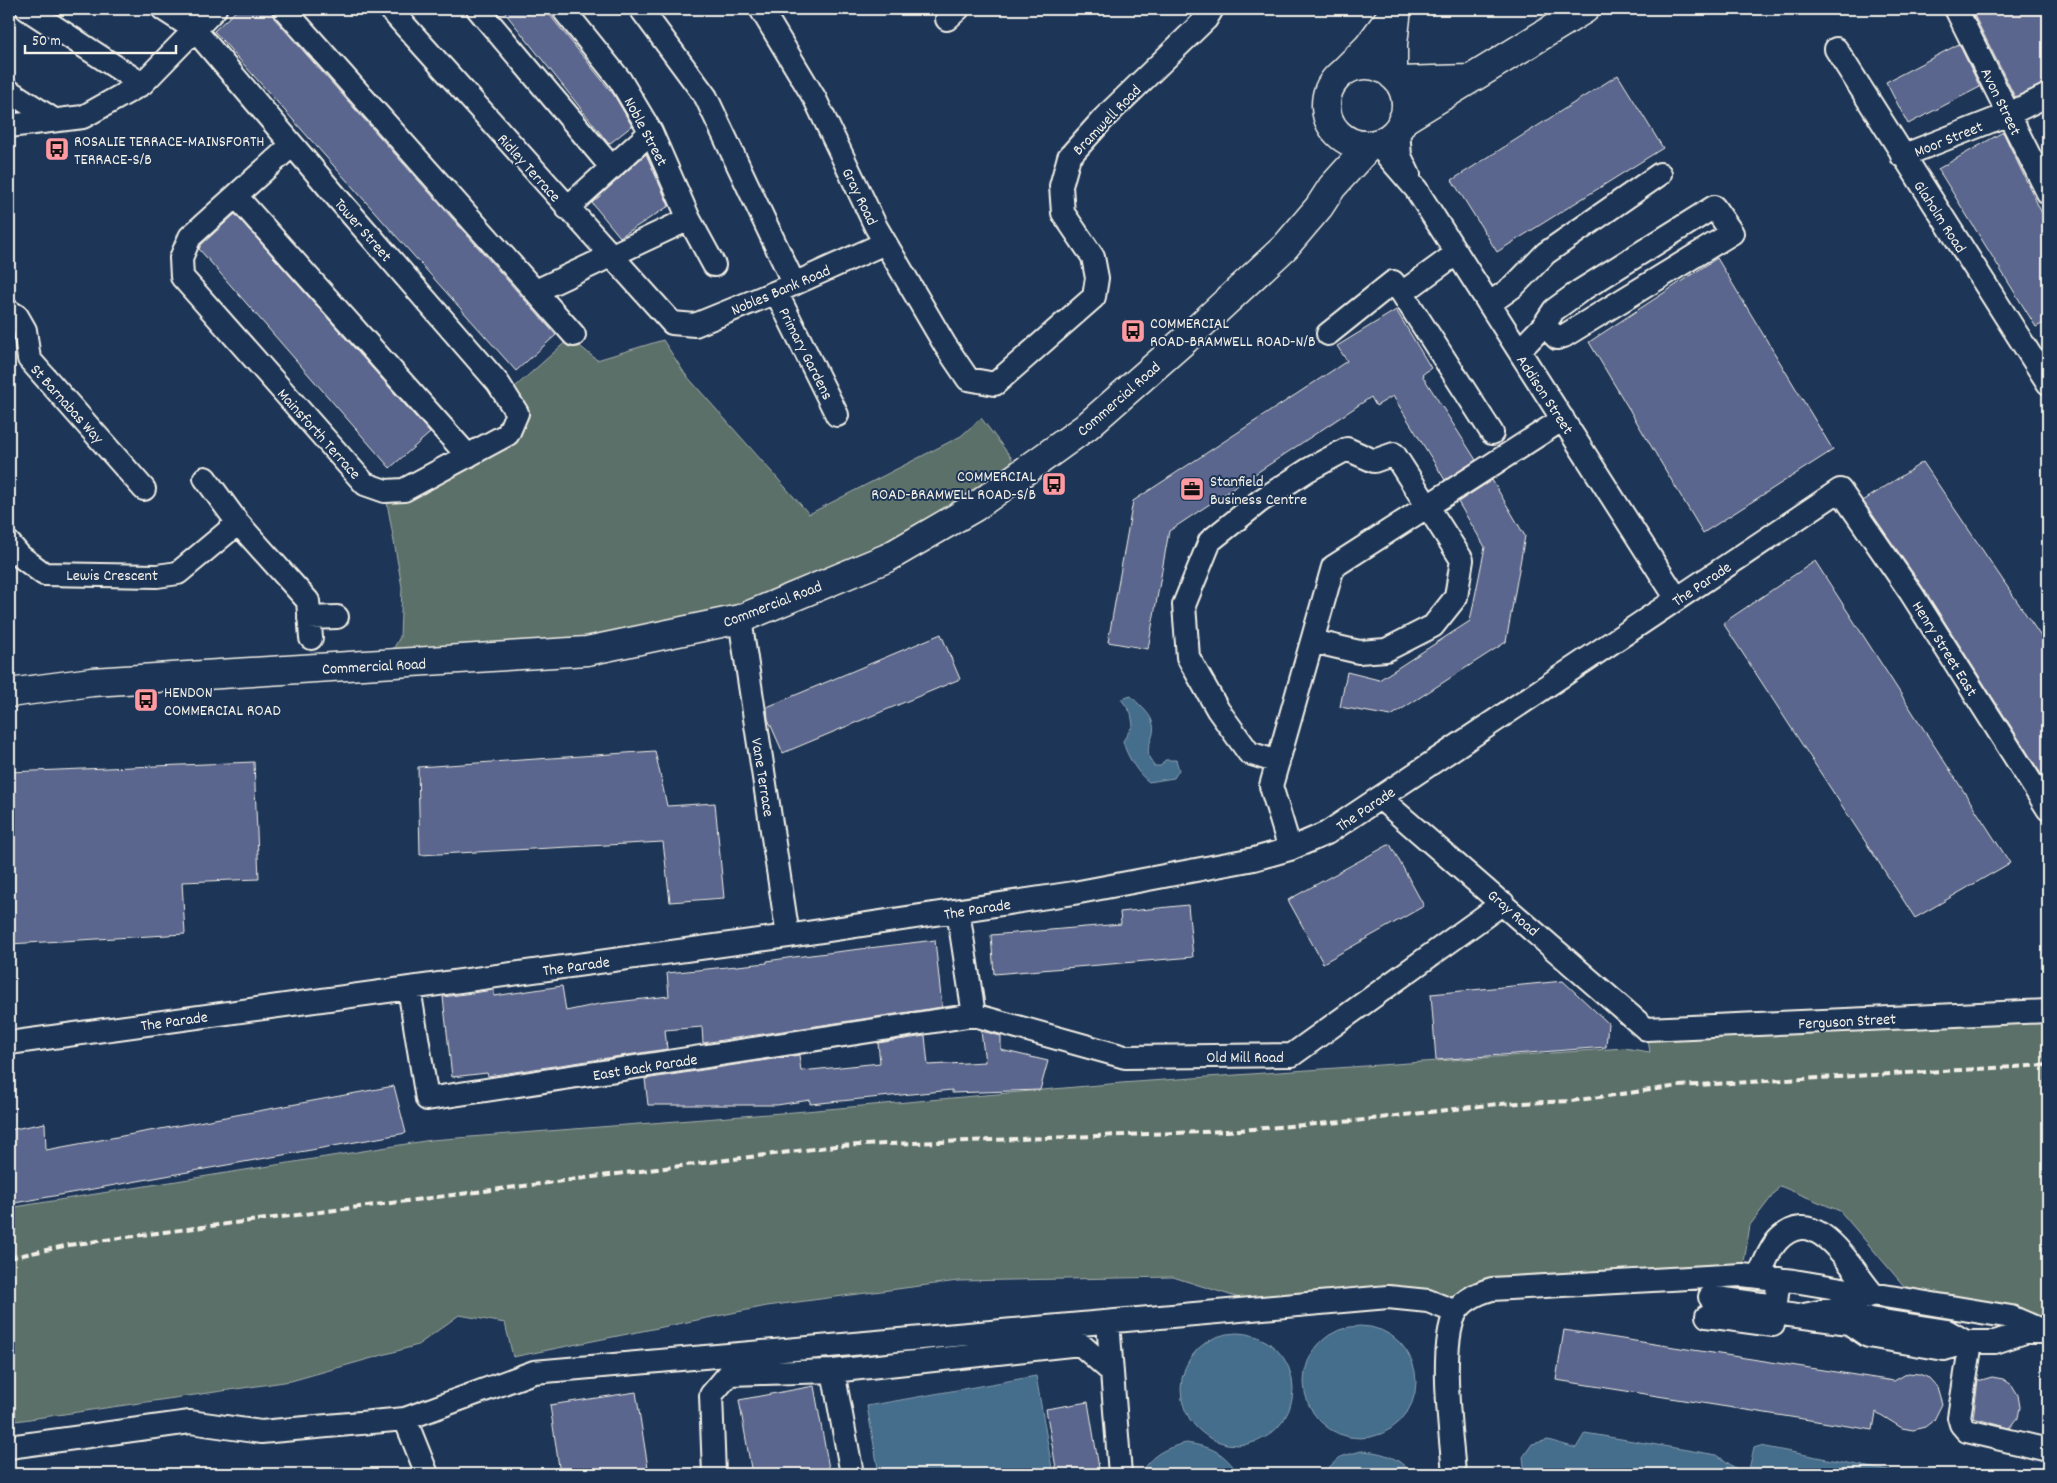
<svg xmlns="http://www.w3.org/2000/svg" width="2057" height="1483" font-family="Dekko,sans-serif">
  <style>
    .green { fill: #5b706b; stroke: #a8b0aa }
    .water { fill: #446d8c; stroke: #8aa2b1 }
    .building { fill: #5a668d; stroke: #f4f1e8 }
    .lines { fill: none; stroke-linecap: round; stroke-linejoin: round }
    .minor-casing { stroke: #f4f1e8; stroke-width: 26 }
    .major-casing { stroke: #f4f1e8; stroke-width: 31 }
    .highway-casing { stroke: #f4f1e8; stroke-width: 31 }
    .minor { stroke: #1d3557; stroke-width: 22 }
    .major { stroke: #1d3557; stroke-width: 28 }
    .highway { stroke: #1d3557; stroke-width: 28 }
    .rail { stroke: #f4f1e8; stroke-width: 4; stroke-dasharray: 8 4; stroke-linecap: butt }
    .labels { text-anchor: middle; stroke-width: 4; stroke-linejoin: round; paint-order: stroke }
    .street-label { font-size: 16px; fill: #f4f1e8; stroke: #1d3557 }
    .poi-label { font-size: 16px; fill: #f4f1e8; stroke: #1d3557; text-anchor: start }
  </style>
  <rect width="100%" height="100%" fill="#1d3557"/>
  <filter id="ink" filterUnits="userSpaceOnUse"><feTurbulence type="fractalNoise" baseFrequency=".02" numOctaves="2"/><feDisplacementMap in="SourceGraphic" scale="10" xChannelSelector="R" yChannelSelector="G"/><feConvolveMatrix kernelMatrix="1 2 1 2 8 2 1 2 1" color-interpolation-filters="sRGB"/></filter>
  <g filter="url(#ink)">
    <!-- green -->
    <path class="green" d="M570,338L597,360L663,340L685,374L809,514L961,436L981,418L1023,473L740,619L384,665L400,637L402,587L385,491L508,434L506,395Z
      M2048,1011V1333L1916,1300L1840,1211L1780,1186L1750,1225L1742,1275L1467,1301L1271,1308L1173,1277L958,1281L767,1306L513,1357L505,1323L459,1315L418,1345L291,1381L9,1422V1208L431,1140L794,1112L1121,1083L1624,1048L1650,1052L1646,1029Z"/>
    <!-- water -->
    <path class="water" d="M1131,696C1137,703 1149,712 1152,721C1159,739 1139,746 1154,766H1161L1165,760H1176L1179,770L1174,778L1149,782C1138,774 1126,755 1123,741L1133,725L1131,713L1121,699Z
      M1304 1382a56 56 0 1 1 112 0a56 56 0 1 1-112 0Z
      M1181 1389a56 56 0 1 1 112 0a56 56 0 1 1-112 0Z
      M1036,1376L1053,1474H879L867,1406Z
      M1585,1433L1717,1455L1738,1470L1748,1473L1754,1448L1760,1446L1904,1474H1525L1523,1457L1532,1444L1548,1440L1576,1448Z
      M1186,1443C1213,1447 1223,1452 1239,1474H1140C1151,1455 1165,1448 1186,1443Z
      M1361,1451C1382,1452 1399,1457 1412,1474H1322L1340,1457Z"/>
    <!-- building -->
    <path class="building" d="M238,9H271L274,18L556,335L516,371L214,31Z
      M502,9H545L614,95L632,126L609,144Z
      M1971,9H2048V82L2015,97Z
      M1959,44L1980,87L1908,124L1886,82Z
      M1618,75L1663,148L1497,252L1452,180Z
      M2003,132L2048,226V321L2036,327L1938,169Z
      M646,154L669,206L620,237L592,203Z
      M235,214L430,433L390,468L199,249L201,245Z
      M1717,258L1833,450L1703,533L1589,342Z
      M1396,310L1431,368L1422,375L1476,460L1445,480L1393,396L1376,406L1371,397L1169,531L1148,649L1108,642L1133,501L1347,361L1337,346Z
      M1923,462L2048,647V785L1922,586L1863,501Z
      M1492,480L1525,536L1506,642L1391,716L1340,707L1347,672L1379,680L1470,621L1485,547L1458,502Z
      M1815,561L2010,863L1915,918L1723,623Z
      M941,634L960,679L783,753L768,719L767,707Z
      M655,751L667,806L715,803L724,898L670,902L663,842L420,855L418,767Z
      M254,762L259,879L182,882L185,934L9,944V772Z
      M1390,844L1424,906L1323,963L1288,900Z
      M1188,905L1193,957L994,974L991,935L1121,924L1120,912Z
      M935,940L942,1007L703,1043L702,1027L665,1030L667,1049L488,1076L487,1073L452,1077L443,997L494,990V996L562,986L566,1011L599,1004L669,996L667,973L767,963V961L794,957Z
      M1563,981L1608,1023L1606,1047L1436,1060L1431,994Z
      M981,1031L1001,1036V1050L1048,1061L1040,1090L952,1093V1090L810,1104V1100L777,1105H648L645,1079L799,1055L801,1071L880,1063L878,1043L925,1036L928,1065L985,1062Z
      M394,1086L406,1133L9,1204V1130L45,1123L46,1150Z
      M1564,1330L1894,1381L1908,1373L1919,1374L1929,1378L1937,1387L1942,1404L1934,1420L1925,1427L1913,1430L1902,1428L1876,1412L1873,1430L1556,1380Z
      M1992,1377L2003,1379L2012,1385L2018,1395L2020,1407L2018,1418L2010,1428L1973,1418L1978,1381Z
      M814,1386L830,1474H752L739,1400Z
      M636,1392L649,1474H560L550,1405Z
      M1088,1402L1100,1474H1057L1046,1409Z"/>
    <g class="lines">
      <defs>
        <path id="minor" d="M27,9L142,84
          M163,9L194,29L340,201L498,383L517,413L508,434L404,490L385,491L365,484L182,277L181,258L190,237L292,145
          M284,9L574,335
          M390,9L672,323L695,325L776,292L885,243
          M478,9L612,168
          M563,9L620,80L651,132L689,219L714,265
          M641,9L706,97L794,284
          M761,9L815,99L876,227L945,345L968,379L995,384L1094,297L1097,278L1093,257L1063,213L1061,186L1069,157L1104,118L1206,19L1212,9
          M1956,9L2048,193
          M947,19L958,9
          M1836,49L2048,383
          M9,91L54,120
          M9,126L83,117L142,84L215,9
          M1398,129L1400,156L1409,175
          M1377,144L1416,189L1677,599
          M1902,156L2009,114L2048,95
          M236,196L468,456
          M567,208L651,132
          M1457,253L1402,293L1492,433
          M536,291L689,219
          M776,292L837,415
          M1489,304L1514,286L1546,253L1660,174
          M9,311L17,316L25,330L29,359L144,489
          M1328,334L1393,282L1402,293
          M1519,351L1544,325L1554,310L1580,291L1714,207L1732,233L1564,336L1557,338L1544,325
          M205,478L238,523L308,601L311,638
          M9,543L20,556L44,574L157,576L178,573L238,523
          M309,618L337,617
          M740,619L788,936
          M1278,762L1249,753L1218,710L1188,657L1184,605L1210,541L1260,501L1308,470L1347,449L1374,461L1394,454L1462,560L1456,597L1433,626L1386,650L1359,652L1312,641
          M1380,798L1646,1029L2048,1011
          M1290,849L1271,786L1333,567L1563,419
          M958,911L974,1015
          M409,988L427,1099L974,1015L1125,1057L1292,1055L1503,903
          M9,1043L788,936L1074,893L1254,859L1290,849L1327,833L1840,490L1911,593L2048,809
          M1758,1277C1764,1266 1769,1249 1778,1240C1817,1200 1852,1271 1873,1294L1834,1309L1799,1316
          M1710,1297L1776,1306
          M1775,1313L1849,1323L1870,1319L1947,1331L1966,1342
          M1707,1316L1773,1325L1779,1279
          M1108,1322L1120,1474
          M1849,1323L1868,1336L1944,1349L1966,1342H1995L2025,1332H2042
          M1971,1342L1959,1417L1961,1424L1967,1431L2048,1450
          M833,1371L852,1474
          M405,1419L427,1474
          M9,1447L190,1422L261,1432L405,1419L534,1372L1388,1297L1428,1301L1456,1312
          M714,1474L711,1395L729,1374L833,1371L1080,1344L1112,1372
          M1454,1474C1451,1434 1439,1349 1455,1314C1462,1300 1478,1293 1492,1289L1742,1275L1794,1281L2011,1317L2048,1333"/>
        <path id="major" d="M1399,81L1468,79
          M1402,121L1585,9"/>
        <path id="highway" d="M1326 105a40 40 0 1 1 80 0a40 40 0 1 1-80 0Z
          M1343,72L1368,47L1396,9
          M1393,76V44L1397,9
          M9,693L92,682L587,651L740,619L887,558L975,507L1086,427L1186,339L1285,247L1319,207L1332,187L1370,145"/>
      </defs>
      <!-- minor casing -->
      <use href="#minor" class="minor-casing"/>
      <!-- major casing -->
      <use href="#major" class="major-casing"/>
      <!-- highway casing -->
      <use href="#highway" class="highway-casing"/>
      <!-- minor -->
      <use href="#minor" class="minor"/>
      <!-- major -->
      <use href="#major" class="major"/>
      <!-- highway -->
      <use href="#highway" class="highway"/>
      <!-- rail -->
      <path class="rail" d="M9,1258L69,1245L164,1232L836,1146L1227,1131L1355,1121L1497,1104L1571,1101L1679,1086L2048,1065"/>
    </g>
  </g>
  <!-- icons -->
  <defs>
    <symbol id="bus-square" viewBox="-11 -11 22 22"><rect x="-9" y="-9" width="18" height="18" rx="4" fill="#ff9aa2" stroke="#1d3557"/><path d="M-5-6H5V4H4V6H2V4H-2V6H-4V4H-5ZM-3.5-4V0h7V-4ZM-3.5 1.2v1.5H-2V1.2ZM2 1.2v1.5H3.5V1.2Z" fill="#111"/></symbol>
    <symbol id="office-square" viewBox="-11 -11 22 22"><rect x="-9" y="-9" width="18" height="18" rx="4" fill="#ff9aa2" stroke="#1d3557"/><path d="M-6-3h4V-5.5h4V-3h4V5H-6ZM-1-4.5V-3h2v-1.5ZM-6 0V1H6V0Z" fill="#111"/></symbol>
  </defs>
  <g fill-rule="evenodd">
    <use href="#bus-square" x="43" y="135" width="28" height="28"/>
    <use href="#bus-square" x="1119" y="317" width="28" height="28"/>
    <use href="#bus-square" x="1040" y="470" width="28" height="28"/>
    <use href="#office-square" x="1178" y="475" width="28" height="28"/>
    <use href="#bus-square" x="132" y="686" width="28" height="28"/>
  </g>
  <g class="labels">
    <!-- street labels -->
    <g class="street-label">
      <text transform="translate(2002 101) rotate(64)" y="6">Avon Street</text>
      <text transform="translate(1106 119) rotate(-46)" y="6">Bramwell Road</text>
      <text transform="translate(647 131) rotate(62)" y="6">Noble Street</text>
      <text transform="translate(1948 138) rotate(-22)" y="6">Moor Street</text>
      <text transform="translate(530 167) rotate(48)" y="6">Ridley Terrace</text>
      <text transform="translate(861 196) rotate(64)" y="6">Gray Road</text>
      <text transform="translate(1941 216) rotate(57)" y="6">Glaholm Road</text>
      <text transform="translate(364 229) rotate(49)" y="6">Tower Street</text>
      <text transform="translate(780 289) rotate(-23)" y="6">Nobles Bank Road</text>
      <text transform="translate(807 353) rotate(63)" y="6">Primary Gardens</text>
      <text transform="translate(1546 394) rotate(57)" y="6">Addison Street</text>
      <text transform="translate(1118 398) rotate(-41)" y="6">Commercial Road</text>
      <text transform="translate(68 403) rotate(48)" y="6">St Barnabas Way</text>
      <text transform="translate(320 433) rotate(48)" y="6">Mainsforth Terrace</text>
      <text x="112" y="580">Lewis Crescent</text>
      <text transform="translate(1701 583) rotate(-34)" y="6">The Parade</text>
      <text transform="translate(772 603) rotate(-21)" y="6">Commercial Road</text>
      <text transform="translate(1946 648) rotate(58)" y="6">Henry Street East</text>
      <text transform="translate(374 665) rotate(-3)" y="6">Commercial Road</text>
      <text transform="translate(764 777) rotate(81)" y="6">Vane Terrace</text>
      <text transform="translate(1365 808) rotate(-34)" y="6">The Parade</text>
      <text transform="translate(977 908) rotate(-9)" y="6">The Parade</text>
      <text transform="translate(1514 912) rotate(41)" y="6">Gray Road</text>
      <text transform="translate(576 965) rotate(-8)" y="6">The Parade</text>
      <text transform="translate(174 1020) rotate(-8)" y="6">The Parade</text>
      <text transform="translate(1847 1020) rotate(-3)" y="6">Ferguson Street</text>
      <text x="1245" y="1062">Old Mill Road</text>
      <text transform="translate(645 1066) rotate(-9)" y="6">East Back Parade</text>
    </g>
    <!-- poi labels -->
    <g class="poi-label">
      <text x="74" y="146">ROSALIE TERRACE-MAINSFORTH<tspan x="74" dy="18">TERRACE-S/B</tspan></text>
      <text x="1150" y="328">COMMERCIAL<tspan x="1150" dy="18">ROAD-BRAMWELL ROAD-N/B</tspan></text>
      <text x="1036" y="481" text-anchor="end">COMMERCIAL<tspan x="1036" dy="18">ROAD-BRAMWELL ROAD-S/B</tspan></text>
      <text x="1210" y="486">Stanfield<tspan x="1210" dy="18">Business Centre</tspan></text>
      <text x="164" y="697">HENDON<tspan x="164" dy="18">COMMERCIAL ROAD</tspan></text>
    </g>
  </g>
  <!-- margin -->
  <rect width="2057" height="1483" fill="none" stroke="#1d3557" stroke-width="30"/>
  <rect x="15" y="15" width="2027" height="1453" fill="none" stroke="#f4f1e8" stroke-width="2" filter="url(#ink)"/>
  <!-- scale -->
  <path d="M25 45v8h151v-8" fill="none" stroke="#f4f1e8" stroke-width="2.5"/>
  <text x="32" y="45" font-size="15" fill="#f4f1e8" stroke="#1d3557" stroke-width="4" paint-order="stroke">50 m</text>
</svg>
